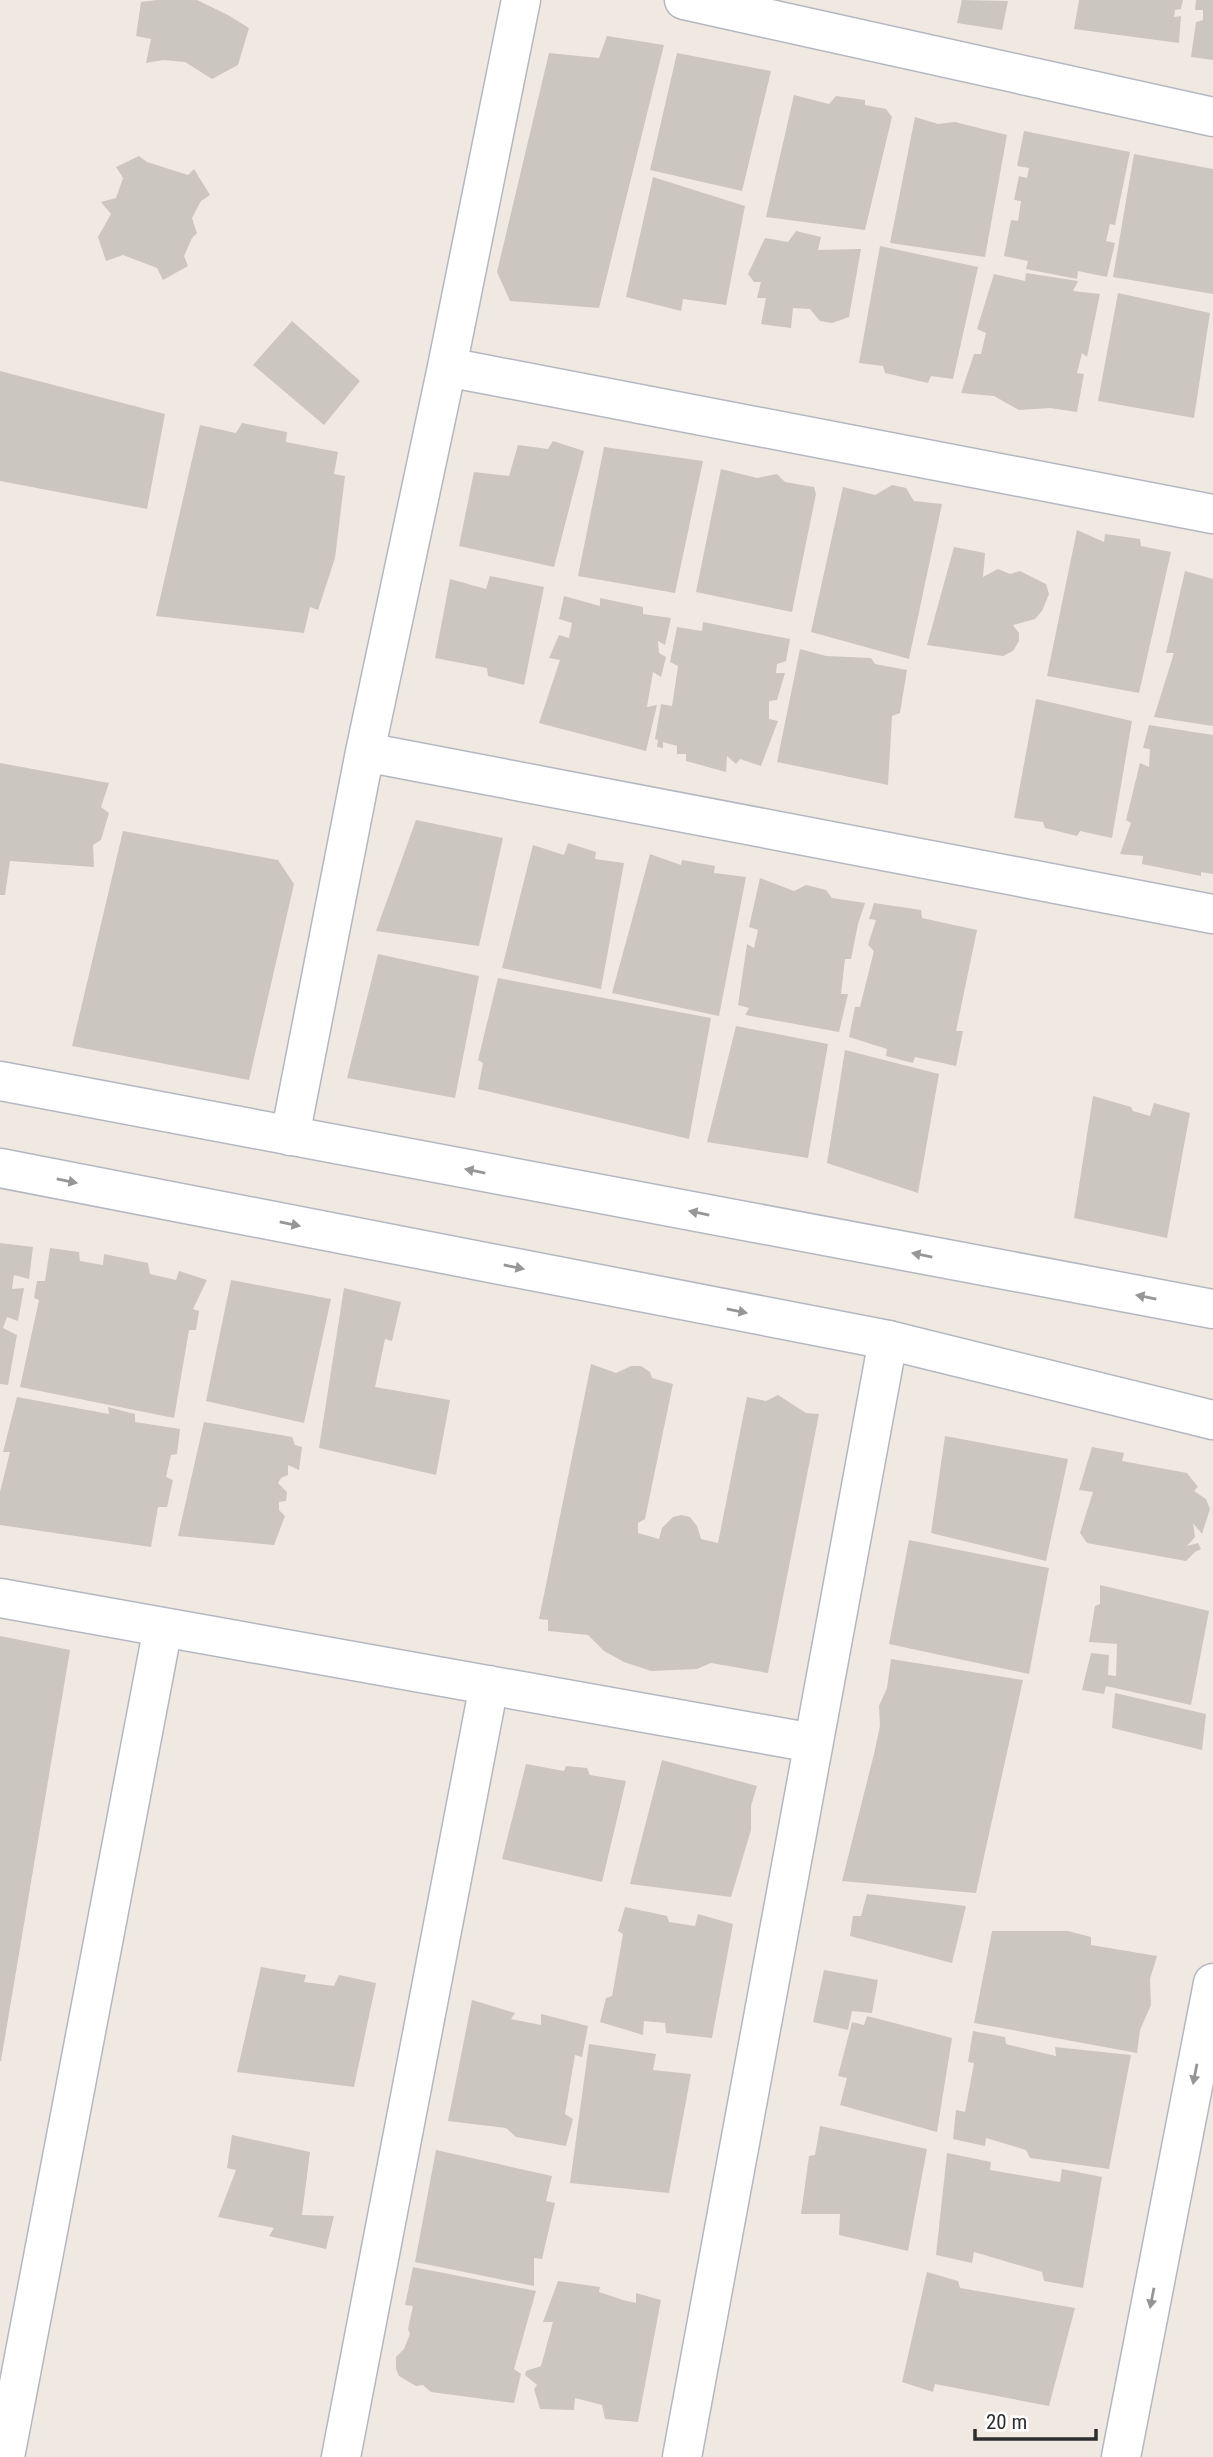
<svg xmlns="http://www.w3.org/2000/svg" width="1213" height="2457" font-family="'Roboto Condensed',sans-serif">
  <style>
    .building { fill: #cbc7bf }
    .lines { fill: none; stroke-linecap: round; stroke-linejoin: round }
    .minor-casing { stroke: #b4b7c1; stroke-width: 41 }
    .tertiary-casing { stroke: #b4b7c1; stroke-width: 41 }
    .minor { stroke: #fff; stroke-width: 38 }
    .tertiary { stroke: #fff; stroke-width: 38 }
    .oneway { fill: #969696 }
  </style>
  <rect width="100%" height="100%" fill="#efe9e1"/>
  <!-- building -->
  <path class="building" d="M157,0H197L228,15L249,28L238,65L212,79L185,62L163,60L146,63L151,39L136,36L141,2Z
    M962,0L1008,1L1002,30L957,23Z
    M1079,0H1183L1181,9L1175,10L1174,17L1181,16L1179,43L1074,29Z
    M1196,0H1213V60L1191,57L1196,22L1203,20V10H1195Z
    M607,36L664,45L599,308L510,301L497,272L549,53L599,58Z
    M677,53L771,71L742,191L650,170Z
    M794,95L829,104L836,96L865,100V105L886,109L892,117L865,230L766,217Z
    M915,117L938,124L955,122L1007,135L985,257L890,243Z
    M1024,131L1130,152L1115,225L1110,224L1106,241L1115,243L1107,277L1078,271L1077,279L1026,269L1028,261L1004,256L1011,220L1018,221L1021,201L1014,200L1019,176L1027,178L1029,168L1017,166Z
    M1134,154L1213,169V294L1113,277Z
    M139,156L147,162L188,175L194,169L210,195L201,201L192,218L197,233L192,238L184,256L188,266L163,280L157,268L123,255L106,261L98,237L111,214L101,202L116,198L123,178L116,167Z
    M653,177L745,206L726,305L683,299L681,311L626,297Z
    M796,231L821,237L818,250L861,249L849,317L832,323L820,321L810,309L793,308L791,328L761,324L766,298H757L761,282H754L748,274L765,238L788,242Z
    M880,246L978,267L953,379L931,376L928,383L885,373L883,366L859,363Z
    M1026,273L1078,281L1073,291L1100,294L1087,357L1082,353L1077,373L1084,374L1077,412L1050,408L1019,410L994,396L961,393L974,354H981L986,333L977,329L994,274L1025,281Z
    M1118,293L1210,313L1194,418L1098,401Z
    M292,321L360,381L324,425L253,365Z
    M0,371L165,414L147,509L0,481Z
    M242,423L287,432L286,442L338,452L334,474L345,476L335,558L318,610L310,607L304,633L156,616L200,425L236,433Z
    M553,441L584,451L554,567L459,546L474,472L509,476L518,445L548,449Z
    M604,447L703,461L675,593L578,576Z
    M721,469L757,478L777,474L785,482L814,487L816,494L792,612L696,592Z
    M892,485L906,488L914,501L942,504L909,659L811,632L843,487L875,495Z
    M1077,530L1104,542L1105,534L1140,539L1141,546L1171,552L1139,693L1047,676Z
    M954,547L985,553L983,577L998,569L1010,574L1020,571L1046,584L1049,594L1042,611L1035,619L1013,625L1019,633V641L1013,651L1003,656L927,645Z
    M1185,571L1213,579V726L1154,717L1174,653H1166Z
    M490,576L544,587L524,685L488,676L487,668L435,658L450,579L486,589Z
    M564,596L600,606V598L643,607V614L671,618L665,645L658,641L659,653L666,657L661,677L653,672L647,707L657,705L646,751L539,723L560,660L549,658L559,635L569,638L572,623L559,619Z
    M703,622L790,639L786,661L777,664L776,673H785L777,700L769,701V719L778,721L761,766L740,759L736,764L727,756L726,772L686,761V754H677V746L663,742V748L657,747L658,740L655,739L661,704L672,706L678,666L670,662L677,627L702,631Z
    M800,649L826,656L871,658L875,664L907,670L900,713L892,716L888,785L777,762Z
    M1036,699L1132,721L1112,838L1080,831L1077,836L1045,828L1043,822L1014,818Z
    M1149,725L1213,735V874L1201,872V876L1142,864L1143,856L1120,854L1131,823L1126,820L1140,763L1149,767L1150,749L1143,748Z
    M0,763L109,783L101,807L109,813L101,840L93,845L94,867L10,861L5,895H0Z
    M416,820L503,838L479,946L376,931Z
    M123,831L278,860L294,884L249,1080L72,1046Z
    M568,843L596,852L595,859L624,863L601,989L502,968L533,845L564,855Z
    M650,854L681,865L682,860L715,866L714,873L746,877L719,1016L612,993Z
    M760,878L794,891L806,885L826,890L832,898L865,903L858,924L851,959H845L841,994H848L839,1032L745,1015L749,1008L738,1005L747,944L754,948L758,930L749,927Z
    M874,903L921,910L922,918L977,930L956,1031H963L956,1066L915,1057L913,1063L886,1056L887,1049L849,1037L855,1007H860L874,951L868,945L876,920L869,919Z
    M378,954L479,976L455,1098L347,1078Z
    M498,978L711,1018L689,1139L478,1089L483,1063L478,1060Z
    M736,1026L828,1044L808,1158L707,1142Z
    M845,1050L939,1074L918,1193L827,1163Z
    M1093,1096L1131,1107L1133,1111L1150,1116L1154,1103L1190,1113L1167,1238L1074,1218Z
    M0,1243L33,1247L29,1279L14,1275L12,1289L24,1288L18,1321L7,1317L3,1328L17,1335L8,1385L0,1384Z
    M50,1248L79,1252L80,1261L103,1265L104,1254L148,1263L150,1274L176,1280L179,1271L207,1280L193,1309L199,1311L196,1330H189L174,1418L20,1387L39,1300L34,1298L37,1281H45Z
    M231,1280L331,1299L304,1423L206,1401Z
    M344,1288L401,1302L392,1341L385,1339L375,1387L450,1400L436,1475L319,1448Z
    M591,1364L616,1373L631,1366H641L650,1372L652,1378L673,1384L645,1519L638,1523V1533L659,1539L662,1528L673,1517L681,1515L690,1517L697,1526L701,1539L718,1543L747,1397L766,1401L778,1395L806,1413L819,1414L768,1673L711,1663L697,1669L651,1671L624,1662L604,1651L588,1635L548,1631V1620L539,1619Z
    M17,1397L109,1414L108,1407L135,1414V1422L180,1429L177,1454L171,1455L166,1477L173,1480L167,1507H158L151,1547L0,1525V1492L10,1452H3Z
    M204,1422L292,1437L295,1445L302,1447L299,1470L288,1465V1475L281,1478L278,1483L287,1492L286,1501L279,1502V1510L285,1516L274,1545L178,1536Z
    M945,1436L1068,1459L1046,1561L931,1533Z
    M1092,1447L1124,1453L1122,1461L1187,1473L1198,1487L1194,1491L1206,1499L1210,1509L1202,1534L1193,1523L1195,1537L1187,1546L1198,1543L1201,1549L1195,1552L1186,1561L1087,1543L1080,1533L1093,1492L1079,1490Z
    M909,1540L1049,1568L1029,1674L889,1644Z
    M1100,1585L1209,1611L1191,1705L1106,1686L1104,1694L1082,1690L1091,1653L1109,1655L1108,1675L1116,1676L1117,1644L1089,1642L1095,1606L1100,1604Z
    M0,1636L70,1650L1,2061H0Z
    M891,1659L1023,1680L976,1893L842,1881L874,1754L880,1726L879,1706L887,1688Z
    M1115,1693L1206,1714L1202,1750L1112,1728Z
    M662,1760L757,1786L751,1806V1830L731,1897L630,1884Z
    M526,1764L564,1771L566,1766L587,1768L590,1775L626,1781L602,1882L502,1859Z
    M867,1894L966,1906L952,1963L850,1936L853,1916H861Z
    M625,1907L667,1916L669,1922L695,1926L698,1914L733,1924L712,2038L666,2033L665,2023L644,2021L643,2035L600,2022L606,1998L612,1996L623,1934L618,1931Z
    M992,1931H1068L1091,1937V1945L1157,1956L1150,1979L1151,2005L1140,2030L1137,2053L974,2023Z
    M261,1967L306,1975L304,1982L334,1986L339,1975L376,1983L354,2087L237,2072Z
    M824,1970L878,1980L872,2013L852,2011L848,2030L813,2022Z
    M472,2000L515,2013L511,2019L541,2025V2014L588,2026L582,2057L575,2055L565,2114L573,2119L566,2146L516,2137L506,2128L448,2121Z
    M867,2016L952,2038L937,2132L840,2105L847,2078L838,2076L852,2022L864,2025Z
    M973,2031L1005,2037L1006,2044L1056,2056L1055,2047L1131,2055L1109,2169L1030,2158L1026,2150L986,2138L985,2146L953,2139L956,2110L965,2112L974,2063L968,2062Z
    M589,2044L656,2054L653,2070L691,2074L669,2193L570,2183Z
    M820,2126L927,2149L908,2251L839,2235L840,2214H801L809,2156L815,2155Z
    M232,2135L310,2152L302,2215L334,2216L326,2249L269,2236L274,2228L218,2217L236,2170L227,2168Z
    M436,2150L552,2176L546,2201L555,2203L542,2259L534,2258V2286L415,2262Z
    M947,2153L991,2162L990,2170L1060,2182L1062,2169L1102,2177L1083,2288L1044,2281L1042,2272L974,2252L972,2263L936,2255Z
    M413,2267L536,2291L514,2369L521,2374L514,2403L431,2392L423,2385L416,2386L399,2376L396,2369V2357L404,2349L410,2334L408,2329L413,2306L405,2305Z
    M927,2272L958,2281L960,2288L1075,2308L1049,2406L935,2384L933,2392L902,2382Z
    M558,2281L600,2287L599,2292L623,2300L636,2303V2293L661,2300L638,2422L605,2419L602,2405L575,2398L574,2410L540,2409L534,2389L537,2385L525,2375L526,2371L541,2366L553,2322H543Z"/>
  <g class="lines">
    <defs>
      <path id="minor" d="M684,0L1213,117
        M447,367L1213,514
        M365,752L1213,914
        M290,1136L365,752L447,367L521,0
        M0,1598L813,1743
        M5,2457L163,1627
        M341,2457L489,1685
        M682,2457L888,1340"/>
      <path id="tertiary" d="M0,1081L1213,1309
        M0,1168L888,1340L1213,1420
        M1121,2457L1213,1983"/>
    </defs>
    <!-- minor casing -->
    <use href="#minor" class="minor-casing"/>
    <!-- tertiary casing -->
    <use href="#tertiary" class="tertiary-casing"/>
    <!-- minor -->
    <use href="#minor" class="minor"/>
    <!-- tertiary -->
    <use href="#tertiary" class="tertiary"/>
  </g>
  <!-- one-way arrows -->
  <defs><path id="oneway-solid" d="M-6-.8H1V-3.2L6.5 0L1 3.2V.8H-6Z" transform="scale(1.75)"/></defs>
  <g class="oneway">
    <use href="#oneway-solid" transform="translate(475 1171) rotate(-169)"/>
    <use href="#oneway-solid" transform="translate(67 1181) rotate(11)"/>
    <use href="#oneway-solid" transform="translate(699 1213) rotate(-169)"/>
    <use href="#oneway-solid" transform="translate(290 1224) rotate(11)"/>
    <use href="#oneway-solid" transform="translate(922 1255) rotate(-169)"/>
    <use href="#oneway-solid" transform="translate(514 1267) rotate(11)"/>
    <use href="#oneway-solid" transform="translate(1146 1297) rotate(-169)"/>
    <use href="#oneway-solid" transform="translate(737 1311) rotate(11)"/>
    <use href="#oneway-solid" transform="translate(1195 2074) rotate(101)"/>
    <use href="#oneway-solid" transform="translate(1152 2298) rotate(101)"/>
  </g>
  <!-- scale -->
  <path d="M975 2429v10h121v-10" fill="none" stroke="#2e2e2e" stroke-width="3.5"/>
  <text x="986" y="2429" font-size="21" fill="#2e2e2e" stroke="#ffffff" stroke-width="5" paint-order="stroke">20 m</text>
</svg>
